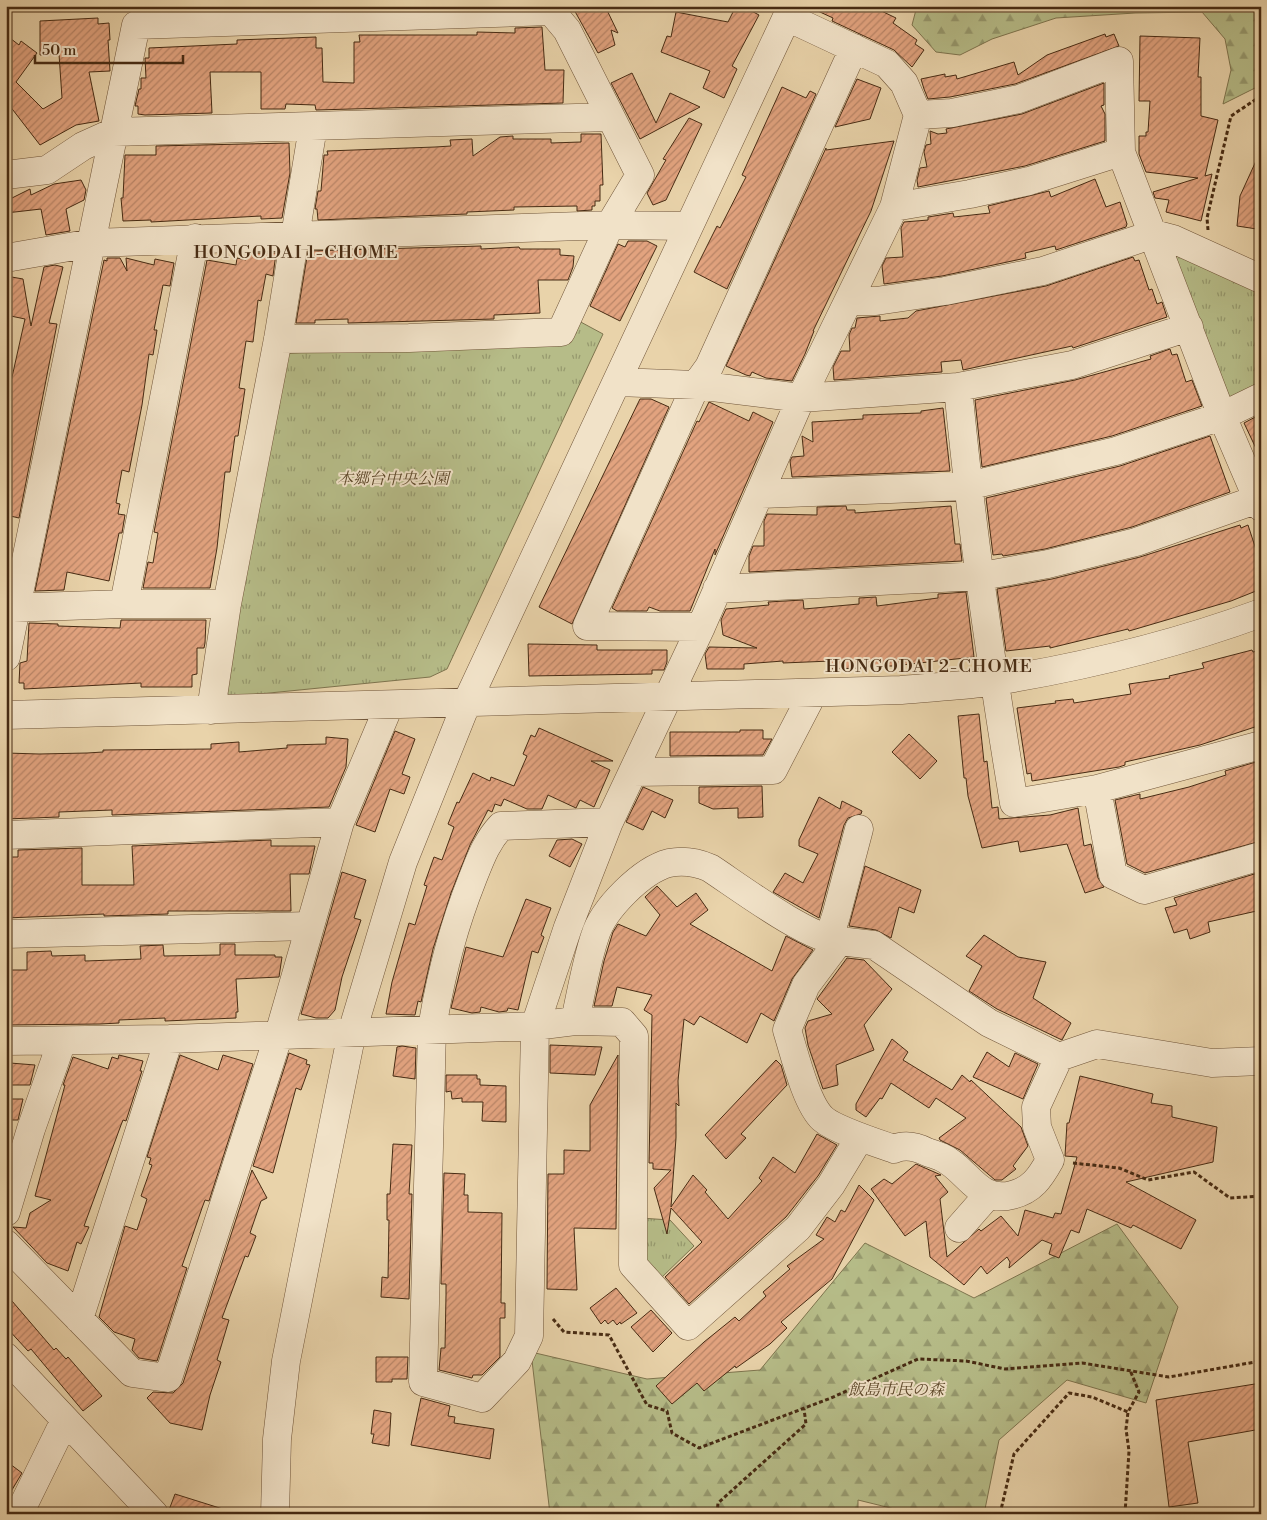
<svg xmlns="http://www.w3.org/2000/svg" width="1267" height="1520" font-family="'Libre Bodoni','Noto Serif JP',serif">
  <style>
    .grass { fill: url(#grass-tufts); stroke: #7e744e }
    .forest { fill: url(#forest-firs); stroke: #7e744e }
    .building { fill: url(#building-hatch); stroke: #472b13 }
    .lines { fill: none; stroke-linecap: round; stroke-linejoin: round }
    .minor-casing { stroke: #705539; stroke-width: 29 }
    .path { stroke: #472b13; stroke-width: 3; stroke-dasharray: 4 2.5; stroke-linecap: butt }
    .minor { stroke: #f1e2c8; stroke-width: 28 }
    .labels { text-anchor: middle; stroke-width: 4; stroke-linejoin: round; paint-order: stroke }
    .park-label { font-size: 16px; font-style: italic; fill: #5d482a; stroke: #f1e2c8 }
    .neighbourhood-label { font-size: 18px; letter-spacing: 1px; fill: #472b13; stroke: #f1e2c8 }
  </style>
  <defs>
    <pattern id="grass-tufts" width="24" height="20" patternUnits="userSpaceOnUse" patternTransform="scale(1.25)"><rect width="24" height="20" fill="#b6bc88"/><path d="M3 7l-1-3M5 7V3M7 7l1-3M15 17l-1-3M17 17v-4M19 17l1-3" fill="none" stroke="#96996e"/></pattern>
    <pattern id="forest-firs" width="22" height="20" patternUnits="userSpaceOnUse" patternTransform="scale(1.25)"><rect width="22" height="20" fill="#b6bc88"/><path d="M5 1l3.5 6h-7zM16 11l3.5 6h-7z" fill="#96996e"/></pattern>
    <pattern id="building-hatch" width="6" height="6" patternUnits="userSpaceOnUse" patternTransform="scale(1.25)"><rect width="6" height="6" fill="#e2a37f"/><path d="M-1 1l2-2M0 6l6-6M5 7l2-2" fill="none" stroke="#b98567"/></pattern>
  </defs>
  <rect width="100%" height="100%" fill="#e9d3aa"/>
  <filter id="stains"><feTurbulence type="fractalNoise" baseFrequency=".004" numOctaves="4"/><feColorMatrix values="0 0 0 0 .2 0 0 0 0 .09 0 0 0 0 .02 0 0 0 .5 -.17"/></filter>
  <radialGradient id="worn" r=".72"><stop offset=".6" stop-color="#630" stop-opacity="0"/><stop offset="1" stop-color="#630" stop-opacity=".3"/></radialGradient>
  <!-- grass -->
  <path class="grass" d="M1172,251L1261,286V389L1230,399Z
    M577,320L603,334L447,669L430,677L229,697L222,690L283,357L291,353L563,339Z
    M640,1218L670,1220L694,1246L658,1281L641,1264Z"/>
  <!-- forest -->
  <path class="forest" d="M917,6H1261V85L1223,104L1231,70L1225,39L1202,12L1135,13L1056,18L992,39L960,55L936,52L912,25Z
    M1117,1224L1178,1307L1146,1403L1067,1380L999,1440L984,1514H915L858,1500V1514H550L531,1352L647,1379L760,1370L865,1243L974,1298Z"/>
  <!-- building -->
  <path class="building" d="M572,6H605L618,33L611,30L615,45L598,53Z
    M736,6H742L759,15L732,66L737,69L724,98L703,88L710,71L661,52L667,36L671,37L676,12L728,22Z
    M807,6H871L896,18L893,23L917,40L915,44L924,50L912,67L894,50L832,21L833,18Z
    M98,18V24L109,23L110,40H108L110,71L89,72L99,121L76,125L40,145L6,101V35L19,45L21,41L37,53L16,82L43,109L62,98L59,54L40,55V21Z
    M542,27L545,70H564L563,103L316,110L315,105L286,104L285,109H261V72H210L212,113L145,115L138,114V106H135L139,89H141V78H146L145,58H149V48L237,44V40L316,37V48H322L323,82L354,83V42H360L359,35H477V32L515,33V28Z
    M1105,34L1106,37L1114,34L1119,46L1015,84L950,97L928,99L924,89L921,79L945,74V77L956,75L957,79L1014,62L1018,75L1047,55Z
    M1140,36L1200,38L1198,77H1201V116L1218,120L1205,176L1212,174L1201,221L1166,212L1169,200L1155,198L1153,192L1198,178L1146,172L1139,154V136H1146V132H1148L1150,101H1139Z
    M632,73L656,123L670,93L700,107L640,139L611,83Z
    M857,79L881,88L870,119L835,127Z
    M1104,83V105L1101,106L1105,114V141L1025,166L918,187L917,180L920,168L927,167L924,152L926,145L931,144L930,131L938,134L947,133L946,129L1022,114Z
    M782,87L806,98L810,91L816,94L727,289L694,272L717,226L720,228L746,177L742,175Z
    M689,118L702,124L666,200L653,205L647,193L666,160L663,159Z
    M581,134H601L603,185H600V201H595V206H592V210L577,211V206L514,207V210L467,212V214L318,220L317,209H315L318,191H321L324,155H328L327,151L435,147L451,146L450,140L472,139L473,156L500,137L513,136V139H551V143L581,142Z
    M894,141L871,211L813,331H814L805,354L792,381L766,378L752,372L750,376L746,375L726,366L826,148V150Z
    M289,143L290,173L282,218L261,219V216L151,222V220L123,221L121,198H123L125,155H156V146Z
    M1261,150V194L1257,229L1237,226L1240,196Z
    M1095,179L1106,207L1120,202L1127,224L1126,227L1056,250L1055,246L1025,253L1026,258L942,276L884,284L882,266L886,258L903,257L901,228L904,222L928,220V217L953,213L954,217L990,213L988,206L1049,191L1051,197Z
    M81,180L86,190L84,200L66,209L70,231L46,235L41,209L6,213V201L30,189L31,195L54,184Z
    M628,241H647L657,246L620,321L590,306L618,244L625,247Z
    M481,246V249L519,247L520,249H560V255L574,256L573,267L568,280H538L540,313L494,315V319L348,323V319L315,320V323H296L308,251Z
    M247,253H276L273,276L266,274L261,301L258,300L253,342L246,341L239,388L245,389L238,436H235L230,472H225L217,548L210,588H143L148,562L153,563L158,533L154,532L207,260L236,265L237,258L246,260Z
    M1133,257L1135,261L1139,260L1149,290L1152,289L1157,304L1162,302L1167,317L1073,348L1072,346L963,370L961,360L941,362L942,372L834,380L833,367L841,351H850L849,335L852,328H855L857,318L880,316V321L908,318L916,311L1046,286Z
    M107,258H120L127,271L126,258L154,265L155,259L174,263L170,286L163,285L154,330H157L153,355L149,354L142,405L129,472L122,470L116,503L120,504L118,514L125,515L122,533H119L109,581L67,572L64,590L35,591L104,260L107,261Z
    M55,265L63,267L49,323L57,324L19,518L6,515V404L25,319L6,315V276L23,279L31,326L44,267Z
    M1170,349L1172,355L1177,354L1186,382L1192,380L1202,406L1112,436L982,467L975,400L1075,380L1151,359L1150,356Z
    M640,399H651L669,407L572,624L539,607Z
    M709,402L749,421L753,412L773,422L715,555V549L690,611H660L649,607L647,611H617L612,608L697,421L699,422Z
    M943,408L950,471L792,477L790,461L792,457L804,456L802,436L813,442L812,422L863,419V415L921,413V411Z
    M1261,414V459L1244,423Z
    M1210,436L1230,492L1132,527L1045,549L1003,556L1002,554L993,555L986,498L1120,466Z
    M846,506L847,510H855V513L951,506L955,544H960L962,561L749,572V556L753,546H764V521L767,514L817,515V507Z
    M1240,525L1241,528L1248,525L1261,565V589L1231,601L1129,631L1128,629L1050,648V646L1006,651L997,589L1052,579L1140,557Z
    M966,592L974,657L892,666H861V668L831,669V661L783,663V661L744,664V669H707L705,654L709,647L757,648L723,635L721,620L726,609L769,605L768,602L803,600L804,609L859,604V598L876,597L877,606L938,598V594Z
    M121,620H206L205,643L204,648H197V674L192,675V687H141V683L24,689V683H19L20,663L27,661L29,623L58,624V626L120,628Z
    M528,644L597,645V650H667V662L664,670H652V674L529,676Z
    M1252,650L1253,652L1261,650V725L1200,745L1125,762V765L1119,767L1032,781L1031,773L1027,774L1017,708L1056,703L1055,701L1073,699L1074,703L1131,694L1129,684L1170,678L1169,676L1204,668L1202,663Z
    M979,714L984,762L987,761L992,808L998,807L999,819L1050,815L1078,808L1084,846L1091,844L1098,878L1104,887L1085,893L1067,844L1020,852L1018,841L982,848L968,796L966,778H964L958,716Z
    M539,728L613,761H591L610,770L594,807L580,800L576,808L548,795L542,809H527L504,799L501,806L495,804L492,812L488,810L470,845L451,893L433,949L421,1002L418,1001L415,1015L386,1014L392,982L409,923L415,925L427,886L424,885L434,857L442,860L454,827L448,824L457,802L459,803L473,773L490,781L491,777L514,786L527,756L523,754L531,735L535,737Z
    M740,730H763V739H772L763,755L670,756V732H740Z
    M395,731L415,739L402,774L410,777L404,794L390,789L375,832L356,825Z
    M909,734L937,761L920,779L892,752Z
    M326,737L348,739L346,767L329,807L112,815V810L59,812V817L6,819V753L39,754L87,753L103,752V750L211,749V744L239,742V752L287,748V745L326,744Z
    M1256,762L1261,780V841L1145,873L1127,864L1115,800L1140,794V799L1189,787L1226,775L1225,771Z
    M762,786L763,817L738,818V808L713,809L699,803V787Z
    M643,787L673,800L665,818L652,811L643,830L626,822Z
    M819,797L840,809L842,801L862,811L861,814L848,818L844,825L819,918L773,892L785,873L803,883L818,854L799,846V840Z
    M572,839L582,844L570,867L549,856L557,840Z
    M271,840V846H315L309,874H290L291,911H168V914L104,916V914L6,918V857H18V850L82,848V885H134L132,846Z
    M865,866L921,890L914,913L899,907L891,938L876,930L849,926Z
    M342,872L366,880L354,918L361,920L342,977L335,1010L328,1018H316L301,1014Z
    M1261,872V910L1208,922L1210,932L1190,939L1187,929L1174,933L1165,908L1177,905L1174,898Z
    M657,886L677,907L696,893L708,910L690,924L772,971L786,936L813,950L792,979L774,1021L761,1013L747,1043L700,1016L694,1025L684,1019L678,1081L679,1106L676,1103V1138L671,1207L693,1175L707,1190L705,1192L728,1219L762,1181L759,1178L773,1157L795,1173L817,1134L837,1145L818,1176L786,1217L689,1304L665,1277L702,1242L671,1208L667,1234L654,1188L671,1170L653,1169V1163H649L652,1015L644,1010L652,995L617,987L612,1006H594L604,961L613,932L618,924L646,936L660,915L645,897Z
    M526,899L551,908L541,935L544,937L538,953L532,951L518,1010L508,1008L507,1011L499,1012L481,1007L480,1012L472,1013L451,1008L466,947L503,957Z
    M984,935L1018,957L1046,962L1033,998L1071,1023L1062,1040L997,1009L969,991L982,966L966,956Z
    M220,944H235V955H275V957H282L279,977L236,979L238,1012H236V1018L165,1021V1018L119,1020V1023L100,1024L7,1025L6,970H27V952L51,951L52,956L85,955V961L141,959L140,946L163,945L164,956L220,955Z
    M847,958L864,960L892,989L864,1025L874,1050L836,1065L838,1085L823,1089L808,1045L805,1028L808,1021L832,1014L817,999Z
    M892,1039L908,1052L903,1060L952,1090L962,1075L970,1082L971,1080L1021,1127L1028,1146L1013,1166L1016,1169L1002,1180H995L960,1150L940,1140L939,1138L966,1118L936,1098L929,1108L891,1083L882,1099L880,1098L866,1117L856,1110V1104Z
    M550,1045L602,1047L595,1075L550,1073Z
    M402,1046L416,1048L415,1079L393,1076L397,1047Z
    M987,1052L1009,1067L1015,1053L1038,1064L1023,1099L973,1077Z
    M289,1053L307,1060L306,1064L310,1065L301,1090L296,1088L273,1173L253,1166Z
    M119,1055L143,1061L140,1071H142L126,1121L123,1120L121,1125L84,1226L89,1227L81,1244L77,1242L68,1271L47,1263L13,1227L26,1228L30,1213L51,1200L35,1196L65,1085H63L73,1057L108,1069L112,1057L118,1059Z
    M180,1055L218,1070L223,1055L253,1064L209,1201L205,1200L202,1208L182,1266L187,1268L157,1361L139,1358L132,1350L135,1339L114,1332L99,1317L125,1226L137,1230L147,1199L141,1196L152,1165L149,1164L151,1158L147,1157Z
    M618,1055L616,1229L574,1228L577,1290L547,1289L548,1174H564V1150L590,1151V1105Z
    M776,1060L781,1065L787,1085L741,1134L746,1138L726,1159L705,1135Z
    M10,1063L35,1065L30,1085H10Z
    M446,1075H477V1079H480V1085L506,1086V1122L482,1121L483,1102H462V1098L452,1099L451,1091L446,1092Z
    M1080,1076L1153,1094L1151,1103L1172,1106V1117L1217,1127L1213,1162L1126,1182L1196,1220L1181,1249L1133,1225L1131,1228L1087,1209L1079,1233L1071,1230L1059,1258L1049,1254L1052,1244L1042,1240L1009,1268L1010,1262L1007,1257L987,1274L981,1266L964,1285L930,1257L926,1221L905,1236L871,1189L884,1179L892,1184L916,1164L941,1175L935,1176L948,1192L940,1199L947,1257L979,1229L981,1231L1001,1216L1018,1236L1025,1210L1053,1218L1055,1213L1061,1214L1077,1157L1065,1156L1067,1123H1069Z
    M6,1099H23L18,1120H6Z
    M393,1144L412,1145L409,1194H412L409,1299L381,1297L382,1277L388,1278L389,1220H387V1194H390Z
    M252,1170L267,1198L261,1201L250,1233L256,1236L248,1257L245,1256L222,1318L229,1320L217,1360L221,1362L210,1395L202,1430L170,1423L147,1398L153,1392L173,1393L183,1383Z
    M444,1173L465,1174L464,1195H468V1212L502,1213L501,1303H505V1318H500V1357L482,1375H473L472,1378L439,1370L441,1348H445L446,1295V1284H441Z
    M859,1185L874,1200L832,1279L781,1322L787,1328L770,1344L736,1368L735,1366L704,1391L697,1383L672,1404L656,1386L704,1342L735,1317L739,1321L766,1296L763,1292L790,1269L787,1266L824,1239L816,1235L827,1217L835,1222L841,1210L845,1212Z
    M616,1288L637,1313L621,1324L620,1322L617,1325L613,1320L608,1324L605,1320L601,1324L590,1308Z
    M6,1294L54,1350L56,1348L66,1359L68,1357L102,1396L83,1411L31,1349L28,1351L6,1327Z
    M651,1310L672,1333L653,1352L631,1327Z
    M376,1357H408L407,1379H392V1382H376Z
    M1261,1383V1429L1188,1442L1198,1503L1169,1507L1156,1400Z
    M421,1398L450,1406L448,1416L455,1417L454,1423L494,1429L490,1459L411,1445Z
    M374,1410L391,1413L389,1446L372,1443L374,1434H371Z
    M6,1461L22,1473L6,1500Z
    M175,1494L226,1510V1514H180L169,1510Z"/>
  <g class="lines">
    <defs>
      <path id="minor" d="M918,115L952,113L1019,99L1119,61L1121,152L1222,416L1261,507
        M6,175L47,170L83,146L114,132L136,25L551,11L567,30L640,175L610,225L561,332L409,338L278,339
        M894,207L970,194L1029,181L1121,152
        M6,258L92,243L610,225L689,226
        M849,301H876L945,291L1043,271L1154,234L1173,239L1261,279
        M617,382L696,385L801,398L958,387L1072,365L1189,327
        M958,387C971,526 991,665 1014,803L1097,789L1261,745
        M759,494L968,486L1116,451L1222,416L1261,397
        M717,589L982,576L1048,564L1136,542L1261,498
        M124,604L195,238
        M6,608L124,604H227
        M701,627L587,626L696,385L709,367L854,48
        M6,657L114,132L610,117
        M211,710L227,604L278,339L313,127
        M6,715L901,690C933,687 965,686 996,681C1087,666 1174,645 1261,613
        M633,772L773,770L813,693
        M1097,789L1113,875L1144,890L1261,856
        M609,822L501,826C486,842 480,860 472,880C453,928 440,978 432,1029L423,1382L482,1398L517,1361L529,1336L535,1026L568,927L609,822L701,627L801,398L894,207L918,115L904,83L887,64L787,17
        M6,835L340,822
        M6,934L308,926
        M828,940L836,916L859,829
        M839,941L874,945L989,1023L1059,1057L1097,1044L1212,1063L1261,1061
        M575,1021C581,993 586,963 595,936C603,909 642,870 669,863C684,860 696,862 710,868C739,887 807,938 839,941L806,985L787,1030C794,1052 806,1104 823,1119C836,1130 877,1143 894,1149C905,1144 917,1147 927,1152C932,1154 937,1155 941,1157C967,1168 978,1204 1012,1195C1032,1190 1040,1178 1050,1160L1037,1127L1036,1107L1059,1057
        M6,1041L169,1039L535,1026L575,1021L622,1022L634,1036L633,1265L688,1326L798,1228L831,1185L860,1137
        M6,1212L31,1129L62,1041
        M959,1228L988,1195
        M6,1244L132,1373L168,1378L279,1034L340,822L389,706
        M79,1319L169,1039
        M6,1357L154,1514
        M19,1514L65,1420
        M275,1514L277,1439L286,1361L305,1265L352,1032L403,862L467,702L792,6"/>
    </defs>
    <!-- minor casing -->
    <use href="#minor" class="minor-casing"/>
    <!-- path -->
    <path class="path" d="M1208,230L1207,218L1231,116L1261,96
      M1073,1163L1119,1168L1148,1180L1194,1172L1230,1198L1261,1196
      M553,1319L564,1332L609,1335L647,1405L667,1411L672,1433L699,1448L831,1398L918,1359L966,1361L1005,1369L1082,1363L1169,1377L1261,1361
      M717,1514L718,1503L806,1424L804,1409
      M1000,1514L1014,1454L1069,1393L1092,1397L1128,1412
      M1125,1514L1129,1451L1126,1429L1128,1412L1139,1392L1130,1370"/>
    <!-- minor -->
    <use href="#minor" class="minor"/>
  </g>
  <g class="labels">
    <!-- park labels -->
    <g class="park-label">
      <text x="393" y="484">本郷台中央公園</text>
      <text x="896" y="1395">飯島市民の森</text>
    </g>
    <!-- neighbourhood labels -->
    <g class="neighbourhood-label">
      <text x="296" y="258">HONGODAI 1-CHOME</text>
      <text x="929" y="672">HONGODAI 2-CHOME</text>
    </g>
  </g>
  <!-- margin -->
  <rect width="1267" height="1520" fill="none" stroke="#e9d3aa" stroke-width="25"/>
  <rect x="8" y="8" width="1252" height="1505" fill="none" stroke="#472b13" stroke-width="2.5"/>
  <rect x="12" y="12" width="1242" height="1495" fill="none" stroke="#472b13"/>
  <!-- scale -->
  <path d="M35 55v8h148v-8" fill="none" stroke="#472b13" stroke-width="2.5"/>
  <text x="42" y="55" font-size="15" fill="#472b13" stroke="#f1e2c8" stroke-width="4" paint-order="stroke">50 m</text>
  <rect width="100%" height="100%" filter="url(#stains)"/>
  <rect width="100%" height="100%" fill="url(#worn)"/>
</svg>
